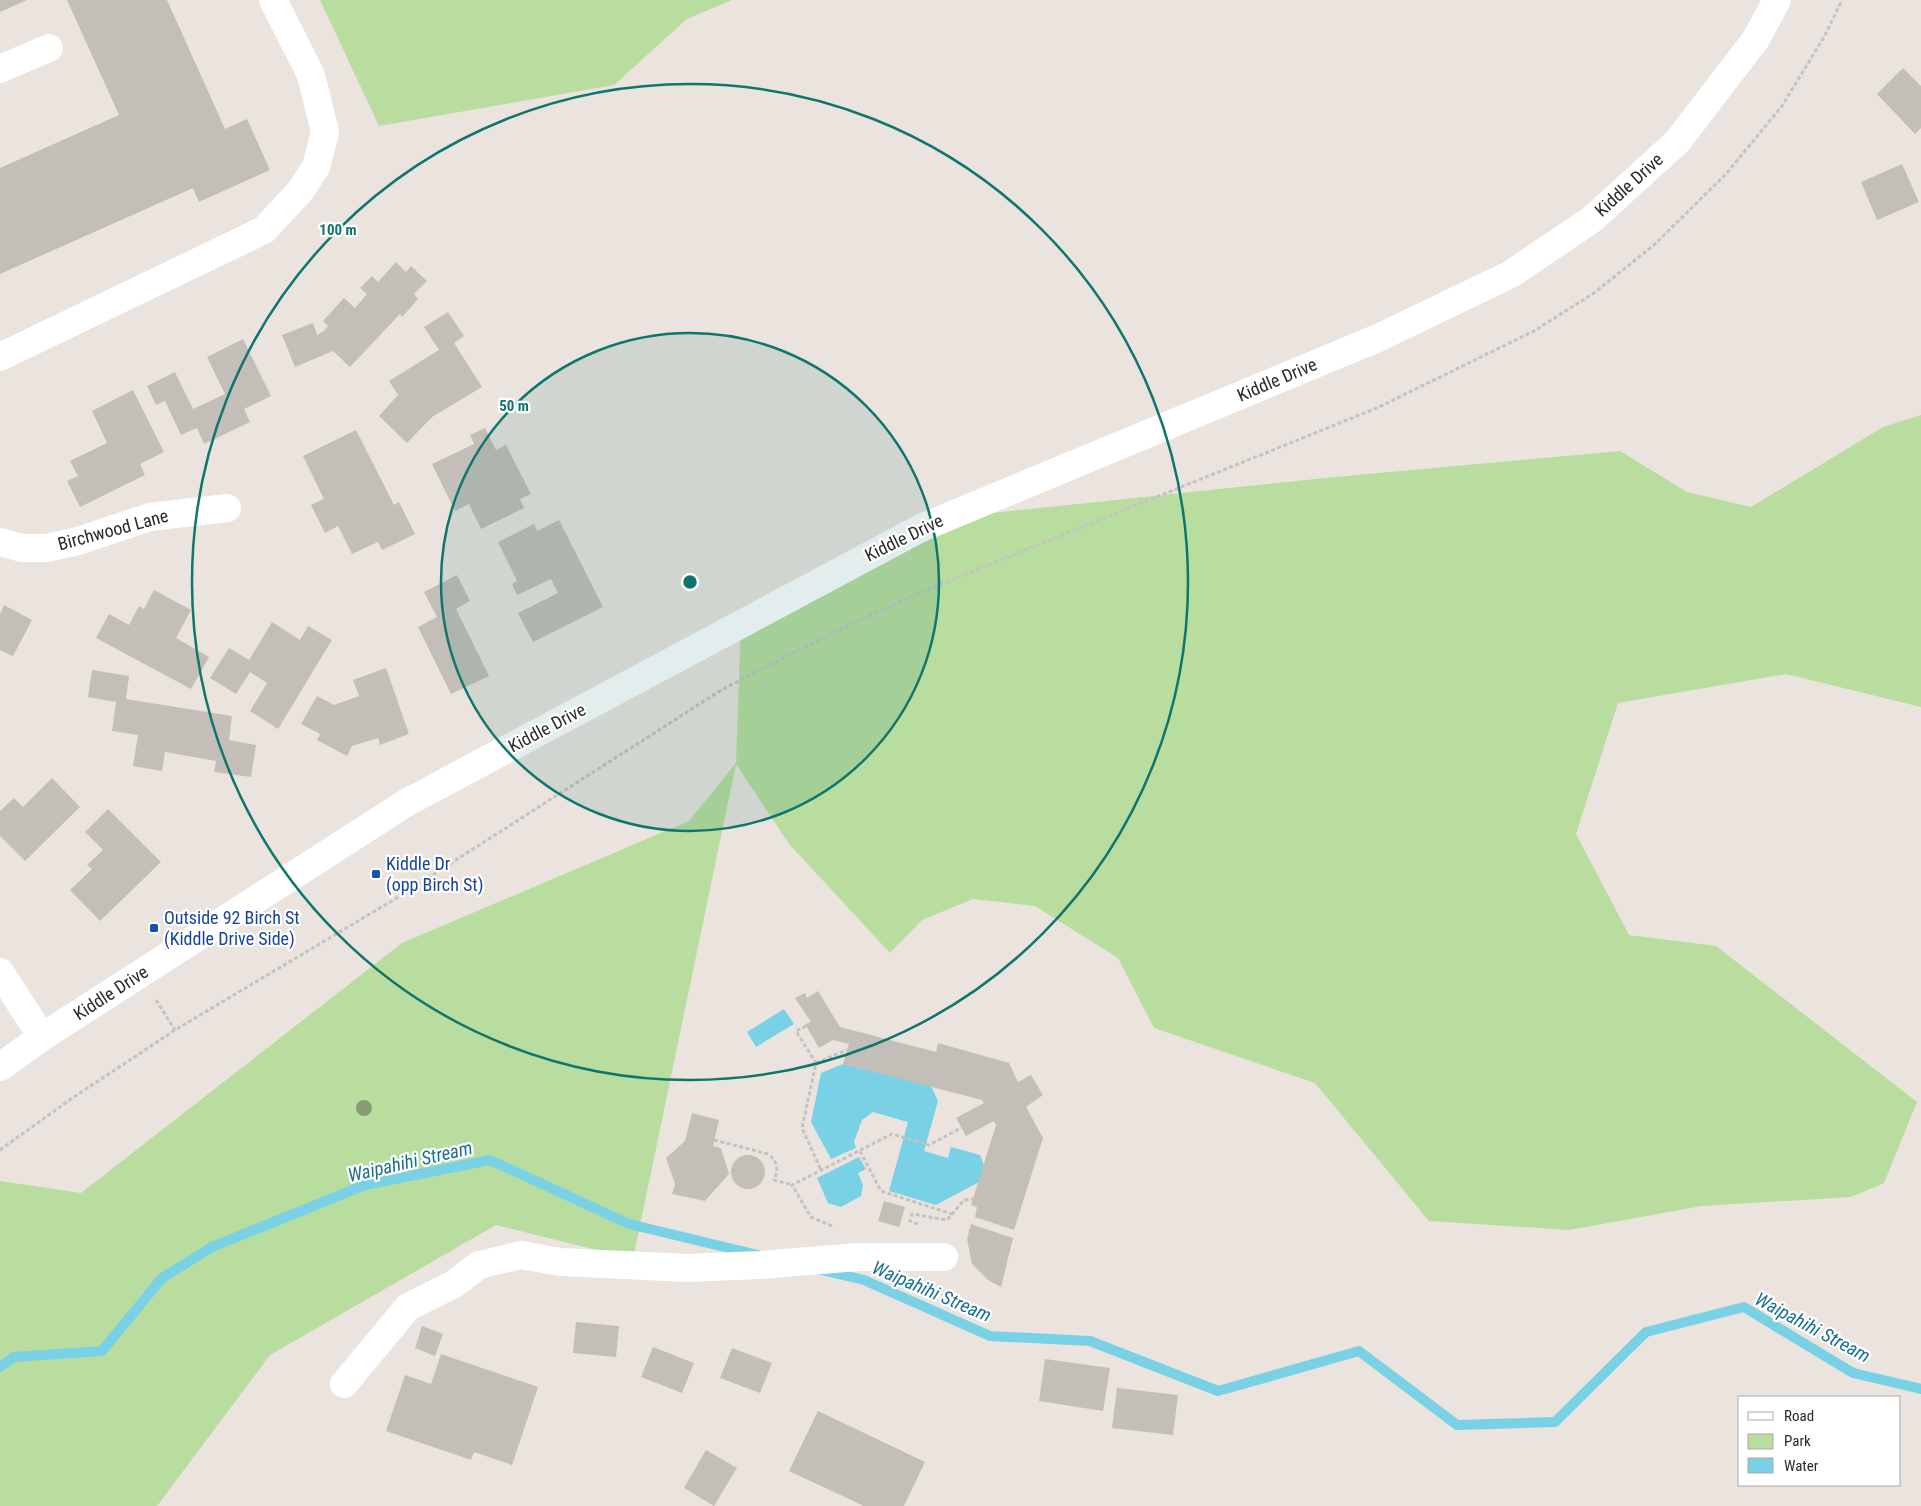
<svg xmlns="http://www.w3.org/2000/svg" width="1921" height="1506" font-family="'Roboto Condensed',sans-serif">
  <style>
    .green { fill: #b9dd9e }
    .water { fill: #78d1e4 }
    .lines { fill: none; stroke-linecap: round; stroke-linejoin: round }
    .stream { stroke: #78d1e4; stroke-width: 10 }
    .building { fill: #c3bfb8 }
    .path { stroke: #c3c3c3; stroke-width: 3; stroke-dasharray: 4 2.5; stroke-linecap: butt }
    .minor { stroke: #fff; stroke-width: 28 }
    .tree { fill: #869c75 }
    .ring { fill: none; stroke: #0f766e; stroke-width: 2.5 }
    .transit-dot { fill: #1a4fb4; stroke: #fff; stroke-width: 2 }
    .labels { text-anchor: middle; stroke-width: 4.5; stroke-linejoin: round; paint-order: stroke }
    .street-label { font-size: 18px; fill: #2a2a2a; stroke: #fff }
    .transit-label { font-size: 18px; fill: #164399; stroke: #fff; text-anchor: start }
    .water-label { font-size: 19px; font-style: italic; fill: #18718f; stroke: #fff }
    .centre { fill: #0f766e; stroke: #fff; stroke-width: 2.5 }
    .ring-label { font-size: 15px; text-anchor: middle; font-weight: bold; fill: #0f766e; stroke: #fff; stroke-width: 4.5; stroke-linejoin: round; paint-order: stroke }
  </style>
  <rect width="100%" height="100%" fill="#ebe3dd"/>
  <!-- green -->
  <path class="green" d="M320,0H732L687,19L614,85L379,126Z
    M1921,415V707L1786,674L1618,703L1576,834L1629,935L1716,946L1917,1102L1884,1183L1851,1197L1702,1206L1569,1230L1429,1221L1315,1083L1154,1028L1118,958L1035,906L973,899L922,920L890,953L789,844L736,764L633,1259L496,1225L270,1355L157,1506H0V1181L81,1193L402,943L689,821L736,763L741,621L973,515L1335,477L1620,451L1687,492L1751,507L1883,427Z"/>
  <!-- water -->
  <path class="water" d="M784,1009L794,1024L756,1047L747,1032Z
    M843,1064L931,1086L938,1101L924,1151L948,1158L951,1147L980,1155L984,1165L979,1182L936,1205L889,1191L908,1122L873,1112L862,1120L854,1142L856,1148L831,1159L811,1122L821,1073Z
    M859,1157L866,1169L858,1173L863,1185L861,1196L841,1207L828,1203L817,1178Z"/>
  <g class="lines">
    <!-- stream -->
    <path class="stream" d="M821,1270L864,1280L990,1336L1090,1341L1218,1391L1359,1351L1457,1425L1555,1422L1646,1332L1744,1307L1853,1373L1921,1389
      M0,1367L14,1357L102,1351L162,1278L212,1247L365,1185L490,1160L629,1224L758,1255"/>
  </g>
  <!-- building -->
  <path class="building" d="M0,0H27L0,12Z
    M67,0H167L225,129L247,119L270,170L199,202L193,188L0,274V168L119,115Z
    M1903,68L1921,86V128L1915,134L1877,94Z
    M1902,164L1919,202L1877,220L1861,182Z
    M396,262L406,272L411,266L427,281L414,294L418,299L402,317L400,314L350,367L333,351L295,367L282,335L313,323L317,335L324,331L328,326L323,321L344,298L355,308L367,294L360,288L372,276L378,282Z
    M448,312L464,336L454,343L482,387L432,417L407,443L379,416L398,395L389,381L439,350L424,327Z
    M243,339L271,396L244,409L250,422L204,444L197,428L181,435L165,401L156,405L147,386L175,372L193,409L225,394L207,357Z
    M133,390L164,452L140,464L145,475L80,507L67,481L78,476L70,461L107,443L92,411Z
    M485,428L496,450L506,445L531,494L520,499L524,508L481,529L469,504L455,511L432,464L474,444L470,435Z
    M356,430L394,505L399,502L415,534L382,550L378,542L352,554L338,526L325,533L311,505L324,499L303,456Z
    M559,520L603,607L533,642L518,613L558,593L551,579L517,595L512,584L517,581L498,542L534,524L537,531Z
    M457,575L470,601L456,609L489,676L451,694L418,627L437,617L424,592Z
    M154,590L191,610L176,638L209,657L191,689L96,638L109,614L129,625L139,606L144,609Z
    M4,605L32,620L13,656L0,650V614Z
    M272,622L300,640L308,626L332,640L278,729L250,711L267,683L250,672L236,694L210,678L229,648L249,660Z
    M386,668L409,734L380,745L378,738L352,746L347,756L317,740L320,734L301,724L317,696L334,705L359,696L353,680Z
    M92,670L129,676L126,699L232,716L229,740L256,745L251,777L214,772L216,761L165,752L162,771L133,766L138,735L112,731L116,702L88,697Z
    M52,778L80,807L25,861L0,836V811L14,798L23,807Z
    M108,809L161,862L100,921L70,890L92,869L87,865L103,850L85,832Z
    M818,991L840,1027L936,1052L938,1043L1009,1063L1018,1082L1031,1075L1043,1095L1026,1107L1043,1138L1014,1230L975,1217L977,1207L971,1205L996,1125L994,1121L966,1136L956,1118L984,1103L982,1100L843,1064L849,1044L833,1040L819,1048L805,1024L811,1022L795,998L805,993L807,998Z
    M692,1113L719,1120L713,1146L721,1148L729,1174L705,1201L672,1194L675,1184L666,1158L685,1141Z
    M731 1172a17 17 0 1 1 34 0a17 17 0 1 1-34 0Z
    M884,1201L905,1207L899,1227L878,1221Z
    M971,1224L1013,1238L1001,1287L988,1280L972,1264L967,1239Z
    M576,1322L619,1326L616,1357L573,1353Z
    M422,1326L443,1334L435,1356L415,1348Z
    M653,1347L694,1363L682,1393L641,1377Z
    M732,1348L772,1363L760,1393L720,1378Z
    M441,1354L538,1387L512,1465L474,1452L471,1460L386,1431L405,1375L431,1384Z
    M1045,1359L1110,1368L1103,1411L1039,1401Z
    M1117,1388L1178,1395L1173,1435L1112,1428Z
    M818,1411L925,1462L904,1506H864L789,1471Z
    M706,1450L737,1468L714,1506L684,1488Z"/>
  <g class="lines">
    <!-- path -->
    <path class="path" d="M156,1000L175,1030
      M806,1026L796,1031L816,1063L802,1128L821,1170
      M816,1063L847,1050
      M714,1140L768,1154C777,1161 779,1169 774,1180L792,1185
      M0,1150L71,1099L175,1030L395,899L723,689L834,632L931,588L1377,408L1534,331L1594,293L1654,245L1726,174L1782,106L1824,37L1842,0
      M860,1151L881,1191L952,1214
      M918,1224L910,1221L912,1214L947,1220L964,1200L973,1199
      M832,1226L811,1217L792,1185L892,1134L929,1145L961,1128"/>
    <!-- minor -->
    <path class="minor" d="M0,69L49,48
      M0,357L264,230L301,190L316,167L325,132L311,75L273,0
      M0,542L22,548H46L78,541L150,517L227,508
      M0,972L42,1037
      M0,1067L42,1037L406,803L921,528L1378,338L1511,274L1591,220L1677,142L1756,39L1777,0
      M344,1384L408,1307L454,1284L479,1265L521,1255L560,1262L688,1268L760,1265L858,1257H944"/>
  </g>
  <!-- trees -->
  <circle class="tree" cx="364" cy="1108" r="8"/>
  <!-- distance rings -->
  <circle cx="690" cy="582" r="249" fill="#0f766e" fill-opacity=".12"/>
  <g class="ring">
    <circle cx="690" cy="582" r="249"/>
    <circle cx="690" cy="582" r="498"/>
  </g>
  <!-- markers -->
  <g class="transit-dot">
    <rect x="371" y="869" width="10" height="10" rx="2.5"/>
    <rect x="149" y="923" width="10" height="10" rx="2.5"/>
  </g>
  <g class="labels">
    <!-- street labels -->
    <g class="street-label">
      <text transform="translate(1629 185) rotate(-42)" y="6">Kiddle Drive</text>
      <text transform="translate(1277 380) rotate(-23)" y="6">Kiddle Drive</text>
      <text transform="translate(113 530) rotate(-15)" y="6">Birchwood Lane</text>
      <text transform="translate(904 538) rotate(-26)" y="6">Kiddle Drive</text>
      <text transform="translate(547 728) rotate(-28)" y="6">Kiddle Drive</text>
      <text transform="translate(111 993) rotate(-33)" y="6">Kiddle Drive</text>
    </g>
    <!-- transit labels -->
    <g class="transit-label">
      <text x="386" y="870">Kiddle Dr<tspan x="386" dy="21">(opp Birch St)</tspan></text>
      <text x="164" y="924">Outside 92 Birch St<tspan x="164" dy="21">(Kiddle Drive Side)</tspan></text>
    </g>
    <!-- water labels -->
    <g class="water-label">
      <text transform="translate(410 1161) rotate(-13)" y="7">Waipahihi Stream</text>
      <text transform="translate(932 1291) rotate(23)" y="7">Waipahihi Stream</text>
      <text transform="translate(1813 1327) rotate(28)" y="7">Waipahihi Stream</text>
    </g>
  </g>
  <circle cx="690" cy="582" r="8" class="centre"/>
  <g class="ring-label">
    <text x="338" y="235">100 m</text>
    <text x="514" y="411">50 m</text>
  </g>
  <!-- legend -->
  <rect x="1738" y="1396" width="162" height="90" fill="#ffffff" stroke="#aaaaaa"/>
  <rect x="1748" y="1412" width="25" height="8" fill="#ffffff" stroke="#aaaaaa"/>
  <text x="1784" y="1421" font-size="15" fill="#2a2a2a">Road</text>
  <rect x="1748" y="1434" width="25" height="15" fill="#b9dd9e" stroke="#aaaaaa"/>
  <text x="1784" y="1446" font-size="15" fill="#2a2a2a">Park</text>
  <rect x="1748" y="1458" width="25" height="15" fill="#78d1e4" stroke="#aaaaaa"/>
  <text x="1784" y="1471" font-size="15" fill="#2a2a2a">Water</text>
</svg>
